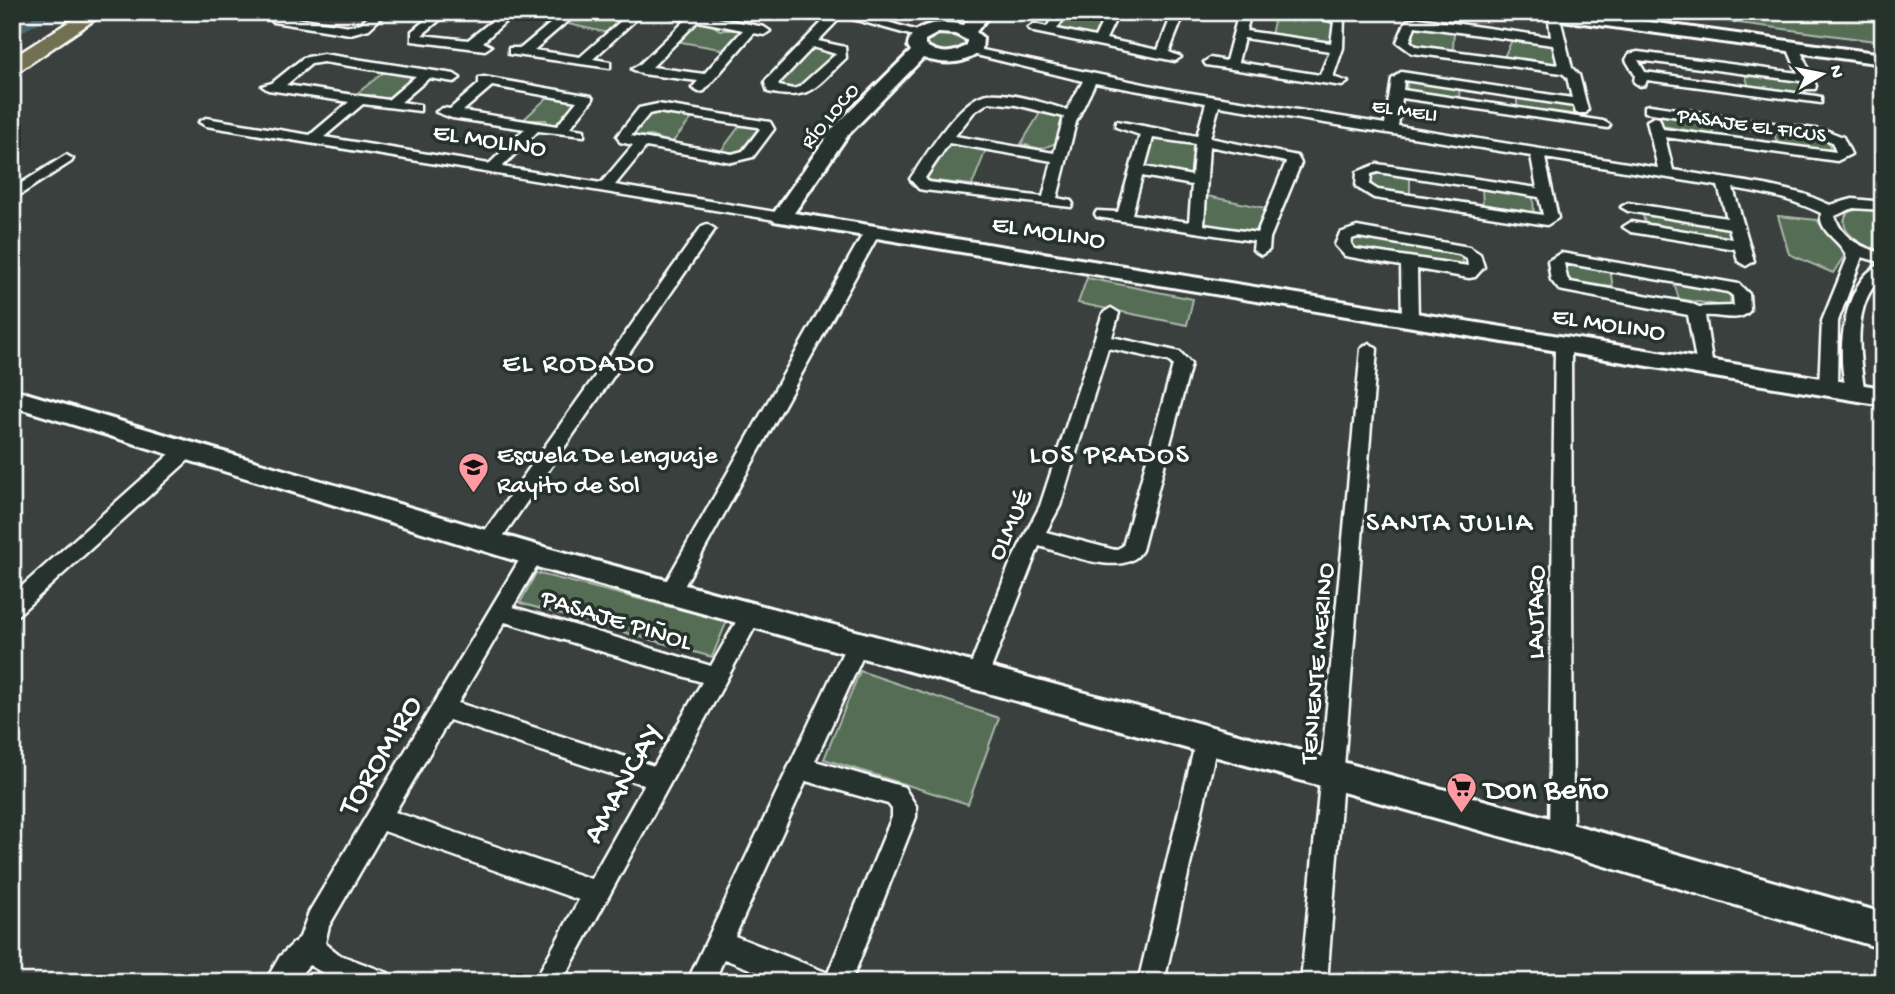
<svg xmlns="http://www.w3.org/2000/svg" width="1895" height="994" font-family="'Gochi Hand',sans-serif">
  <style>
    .green { fill: #546d54; stroke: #aab6aa; stroke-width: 2 }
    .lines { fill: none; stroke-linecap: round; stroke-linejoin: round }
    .canal { fill: #47676d; fill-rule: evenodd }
    .street-casing { stroke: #fff; stroke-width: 5 }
    .secondary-casing { stroke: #fff; stroke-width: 6 }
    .primary-casing { stroke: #fff; stroke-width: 5 }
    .street { fill: #26332d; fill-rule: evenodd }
    .secondary { fill: #26332d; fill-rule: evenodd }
    .primary { fill: #716f52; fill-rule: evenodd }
    .labels { text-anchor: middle; stroke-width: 7; stroke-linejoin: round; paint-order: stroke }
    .far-street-label { font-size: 21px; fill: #fff; stroke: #26332d }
    .street-label { font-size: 26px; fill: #fff; stroke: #26332d }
    .poi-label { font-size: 26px; fill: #fff; stroke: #26332d; text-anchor: start }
    .neighbourhood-label { font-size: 28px; letter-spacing: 2px; fill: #fff; stroke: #26332d }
    .near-street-label { font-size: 32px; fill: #fff; stroke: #26332d }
    .near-poi-label { font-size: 32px; fill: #fff; stroke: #26332d; text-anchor: start }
  </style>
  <rect width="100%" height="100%" fill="#39403e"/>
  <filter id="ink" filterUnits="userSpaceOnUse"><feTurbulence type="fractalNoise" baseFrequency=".0143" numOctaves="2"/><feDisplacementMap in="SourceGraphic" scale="14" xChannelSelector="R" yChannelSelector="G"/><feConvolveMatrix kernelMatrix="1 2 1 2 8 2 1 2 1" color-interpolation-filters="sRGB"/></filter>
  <g filter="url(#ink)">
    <!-- green -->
    <path class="green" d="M581,12H631L608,33L568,24Z
      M1069,12H1109L1095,38L1058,30Z
      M1276,12L1335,19L1331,44L1271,35Z
      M1655,12H1883V42Z
      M694,21L712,25L720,30H745L725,50L676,41Z
      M1417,24L1454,30L1453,50L1411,44Z
      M944,31L967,38L968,45C955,55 936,55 924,44L926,36Z
      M1513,38L1552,44L1562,66L1503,59Z
      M817,49L837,55L796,89L776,85L803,51Z
      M384,72L417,77L388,101L375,99L374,95H355Z
      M1745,74L1801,80L1807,96L1749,87Z
      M1407,79L1460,86L1459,98L1407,90Z
      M1517,94L1572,102L1574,114L1517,107Z
      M549,96L580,100L556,126L549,125L546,120H523Z
      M653,110L693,117L671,144L660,143L659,139L651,136L629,138Z
      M1040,113L1064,117L1056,143L1041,149L1021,144Z
      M1660,113L1711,120L1714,135L1662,126Z
      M741,124L760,126L739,153L721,151Z
      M1773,130L1827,138L1832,154L1778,146Z
      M1146,136L1198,144L1193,178L1139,169Z
      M949,143L986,150L972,185L926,180Z
      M1371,170L1410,177V195L1367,188Z
      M1482,188L1533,197L1534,214L1483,205Z
      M1207,196L1265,208L1256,232L1203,224Z
      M1864,208L1883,209V253C1867,248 1833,232 1848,212Z
      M1642,212L1727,225L1732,240L1646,227Z
      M1778,216L1817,220L1827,233L1848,250L1833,273L1789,254Z
      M1351,236L1462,256L1464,267L1349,249Z
      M1566,261L1610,270L1613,287L1568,283Z
      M1087,278L1193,299L1187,325L1078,303Z
      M1673,280L1731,290L1730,307L1679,299Z
      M536,573L727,621L712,657L520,603Z
      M860,671L999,718L968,804L824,759Z"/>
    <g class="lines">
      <!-- canal -->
      <path class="canal" d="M42,12H57L12,38V29Z"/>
      <defs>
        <path id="street" d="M272,12H284L281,16L350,26L361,23L374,12H387L369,29L350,34L273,22L268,17Z
          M435,12H449L422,35L468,40L503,12H516L483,42L491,46L485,50L412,41V31Z
          M564,12H578L534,50L580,57L631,12H644L593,59L610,62V68L509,54V48H521Z
          M669,12H688L764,27L770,31L764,35L754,33L704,91L699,92L692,88L698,81L642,74L632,69L639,65L687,19L670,16ZM698,21L743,30L704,74L652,67Z
          M832,12H855L927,34L921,38L842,16L818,41L845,47L846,58C817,85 812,102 768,92L765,83L766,80ZM813,47L836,54L799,87L793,89L779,86L778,84Z
          M1056,12H1068L1057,29L1095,37L1107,12H1119L1106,39L1158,50L1173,12H1185L1169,52L1181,57L1175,61L1034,32L1028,28L1034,24L1047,27Z
          M1239,12H1251L1246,31L1331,43L1334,22L1303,12H1324L1344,17L1343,48L1333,77L1348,82L1342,86L1206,65L1204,62L1210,58L1226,61ZM1244,38L1330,51L1320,75L1238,62Z
          M1548,12L1559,14L1572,68L1579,75L1588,110L1586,113H1576L1574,106L1404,80L1403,90L1603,121L1610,125L1608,128L1402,98L1398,126L1658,168L1647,121L1654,117L1659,118L1663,129L1836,152L1832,142L1825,139L1645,112V106L1650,105L1828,131L1843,137L1851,154L1837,161L1665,137L1673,170L1765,185L1804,194L1830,205L1853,199L1883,202V210L1853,208L1835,216C1841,238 1862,248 1883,253V263L1862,257L1838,321L1837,388L1834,392H1822L1819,388L1822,321L1847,259C1844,241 1818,234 1821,213C1792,199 1764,193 1733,188L1754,261L1746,266L1738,261L1735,249L1631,232L1623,227L1631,222L1732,239L1729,228L1628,211L1621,207L1628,203L1727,218L1718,186L1545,158L1558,218L1547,225L1374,198L1356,187L1357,172L1377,164L1537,188L1531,156L1219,106L1210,138L1297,156L1301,163L1270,238L1269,250L1261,255L1253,250L1254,241L1097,217L1095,214L1097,211L1118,212L1140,135L1116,127V121L1197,136L1206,103L1095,83L1076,122L1057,198L1071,201L1073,204L1071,207L924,190L919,189L910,179C925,157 960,97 988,94C1013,92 1043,103 1067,110L1083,81L968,53V47L1172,90L1385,124L1392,79L1401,72L1572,98L1567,77L1562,73L1412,53L1397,42L1406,21L1417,18L1551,37ZM1415,26L1553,45L1558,65L1416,46L1410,41ZM989,102L1016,105L1064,117L1054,153L955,136L974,112ZM1153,138L1195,144L1192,176L1145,167ZM949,143L1052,161L1043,197L928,182L925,178ZM1209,146L1286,162L1257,233L1204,225ZM1378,172L1539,197L1543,215L1378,190L1370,185L1371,174ZM1142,176L1192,185L1189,222L1132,214Z
          M1793,43L1799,47L1816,86L1815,89H1805L1801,81L1638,60L1645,72L1816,96L1821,97V103L1647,80L1645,85L1640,86L1634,82L1635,75L1626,60L1629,54L1638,52L1798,73L1787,47Z
          M323,54L454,74L460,78L454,82L429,78L401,102L420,105V111L363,104L324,137L489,164L525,129L452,118L436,112L443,108L450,109L479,84V78L484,77L591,96L593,99L570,128L584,130V136L538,131L502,167L601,183L633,145L620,142L617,136L639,108L658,104L770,122L774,129L753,157L732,162L646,147L615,185L781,213L788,217L781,221L206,126L199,122L206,118L310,135L349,102L268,90L262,86L272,83L303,58ZM323,62L416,76L388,100L286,85L311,64ZM492,86L577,101L557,126L463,111ZM658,112L757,127L760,129L743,151L732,154L631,136L649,114Z
          M66,155L73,159L71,162L12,200V189Z
          M707,224L715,229L495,548L488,550L481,548L478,542L481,536L702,226Z
          M872,227L880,232L677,599L670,602L663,599L660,593L663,587L864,232Z
          M1357,227L1469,247L1480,254L1484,267L1475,277L1469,278L1417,269L1418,320L1410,325L1404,324L1402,320L1401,266L1345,256L1335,245L1340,233ZM1358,237L1459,254L1467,259L1468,266L1355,249L1351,244L1352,239Z
          M1561,253L1739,284L1749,294L1750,310C1740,324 1719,314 1705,316L1713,368L1710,372H1698L1688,315L1559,290L1551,280L1548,261ZM1564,263L1728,292L1733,296L1734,306L1699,307L1690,303L1570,282L1567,278Z
          M1883,264V277C1851,302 1859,358 1865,393L1862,397H1850C1833,366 1842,275 1883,264Z
          M1111,308L1119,313L1112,337L1180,352L1191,364L1142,550C1126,580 1065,553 1039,546L985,684L977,687L969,684L966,677L1010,564L1040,506L1103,313ZM1108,348L1168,361L1173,365L1123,546L1115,550L1046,532L1060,506Z
          M1563,339L1571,345L1573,837L1570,845L1561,849L1552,845L1549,837L1555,345Z
          M1369,343L1377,349L1327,982H1301L1361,349Z
          M186,444L193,446L195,451L193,456L19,614L12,617V595L179,446Z
          M533,547L540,549L543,555L513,607L711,666L744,608L751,605L758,608L762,614L562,982H534L579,900L384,831L329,926L325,943L340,955L388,973L392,982H339L309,965L294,982H265L280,956L300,937L309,912L526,549ZM505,622L702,682L654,766L458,703ZM449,720L644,785L591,879L395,812Z
          M858,634L866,637L869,643L815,761L904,787L916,806V817L851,982H784L724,959L714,982H687L850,637ZM806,781L888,804L892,809V817L828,973L735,936Z
          M1207,730L1215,733L1218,740L1164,982H1138L1196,740L1199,733Z"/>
        <path id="secondary" d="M975,12H992L976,32L983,38L982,50C965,65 944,65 923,58L847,136L794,213L1883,388V405L774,221L771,217L833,128L911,51L908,46C911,21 944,21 964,25ZM938,33L955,34L967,40V45C953,55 939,55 925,45V40Z
          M1532,12H1577L1883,54V64L1540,17Z
          M12,389L533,544L1561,821L1883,913V949L1561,853L533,566L12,406Z"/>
        <path id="primary" d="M84,12H106L19,71L12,73V58Z"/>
      </defs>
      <!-- street casing -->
      <use href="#street" class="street-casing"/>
      <!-- secondary casing -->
      <use href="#secondary" class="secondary-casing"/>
      <!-- primary casing -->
      <use href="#primary" class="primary-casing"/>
      <!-- street -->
      <use href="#street" class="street"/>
      <!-- secondary -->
      <use href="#secondary" class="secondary"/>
      <!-- primary -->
      <use href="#primary" class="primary"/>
    </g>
  </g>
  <!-- icons -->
  <defs>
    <symbol id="school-pin" viewBox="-11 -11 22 30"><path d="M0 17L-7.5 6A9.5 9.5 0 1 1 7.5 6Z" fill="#ff9aa2" stroke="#26332d"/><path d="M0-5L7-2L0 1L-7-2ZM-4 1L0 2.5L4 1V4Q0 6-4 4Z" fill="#111"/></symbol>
    <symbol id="supermarket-pin" viewBox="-11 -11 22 30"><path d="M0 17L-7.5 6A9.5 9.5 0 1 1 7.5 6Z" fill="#ff9aa2" stroke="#26332d"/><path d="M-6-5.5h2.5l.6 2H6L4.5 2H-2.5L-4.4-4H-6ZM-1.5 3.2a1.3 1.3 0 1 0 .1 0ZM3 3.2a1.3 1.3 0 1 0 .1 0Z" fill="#111"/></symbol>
  </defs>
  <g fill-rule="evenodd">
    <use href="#school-pin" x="456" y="450" width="35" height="47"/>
    <use href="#supermarket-pin" x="1444" y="770" width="35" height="47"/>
  </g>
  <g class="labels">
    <!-- far-street labels -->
    <g class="far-street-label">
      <text transform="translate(1405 109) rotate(9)" y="7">EL MELI</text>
      <text transform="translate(829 115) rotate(-50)" y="7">RÍO LOCO</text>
      <text transform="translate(1752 124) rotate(8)" y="7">PASAJE EL FICUS</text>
    </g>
    <!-- street labels -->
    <g class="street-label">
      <text transform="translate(490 138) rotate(9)" y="9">EL MOLINO</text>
      <text transform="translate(1049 230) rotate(9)" y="9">EL MOLINO</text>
      <text transform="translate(1609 322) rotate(9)" y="9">EL MOLINO</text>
      <text transform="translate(1008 524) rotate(-65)" y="9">OLMUÉ</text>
      <text transform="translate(1534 612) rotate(-90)" y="9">LAUTARO</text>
      <text transform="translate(617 618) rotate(17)" y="9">PASAJE PIÑOL</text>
      <text transform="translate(1315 663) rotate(-85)" y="9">TENIENTE MERINO</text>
    </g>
    <!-- poi labels -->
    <g class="poi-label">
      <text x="497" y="462">Escuela De Lenguaje<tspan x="497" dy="30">Rayito de Sol</tspan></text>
    </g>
    <!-- neighbourhood labels -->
    <g class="neighbourhood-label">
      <text x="579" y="371">EL RODADO</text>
      <text x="1110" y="462">LOS PRADOS</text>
      <text x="1450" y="530">SANTA JULIA</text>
    </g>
    <!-- near-street labels -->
    <g class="near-street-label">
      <text transform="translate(378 754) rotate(-59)" y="11">TOROMIRO</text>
      <text transform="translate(620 782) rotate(-61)" y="11">AMANCAY</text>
    </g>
    <!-- near-poi labels -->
    <g class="near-poi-label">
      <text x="1484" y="798">Don Beño</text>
    </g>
  </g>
  <!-- margin -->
  <rect width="1895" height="994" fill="none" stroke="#26332d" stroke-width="42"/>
  <rect x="21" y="21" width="1853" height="952" fill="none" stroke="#fff" stroke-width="2.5" filter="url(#ink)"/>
  <!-- north arrow -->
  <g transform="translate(1822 74) rotate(80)" stroke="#26332d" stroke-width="5" paint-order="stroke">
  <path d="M0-5L12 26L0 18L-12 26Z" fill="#ffffff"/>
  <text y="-10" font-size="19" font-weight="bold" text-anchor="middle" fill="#ffffff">N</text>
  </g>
</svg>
